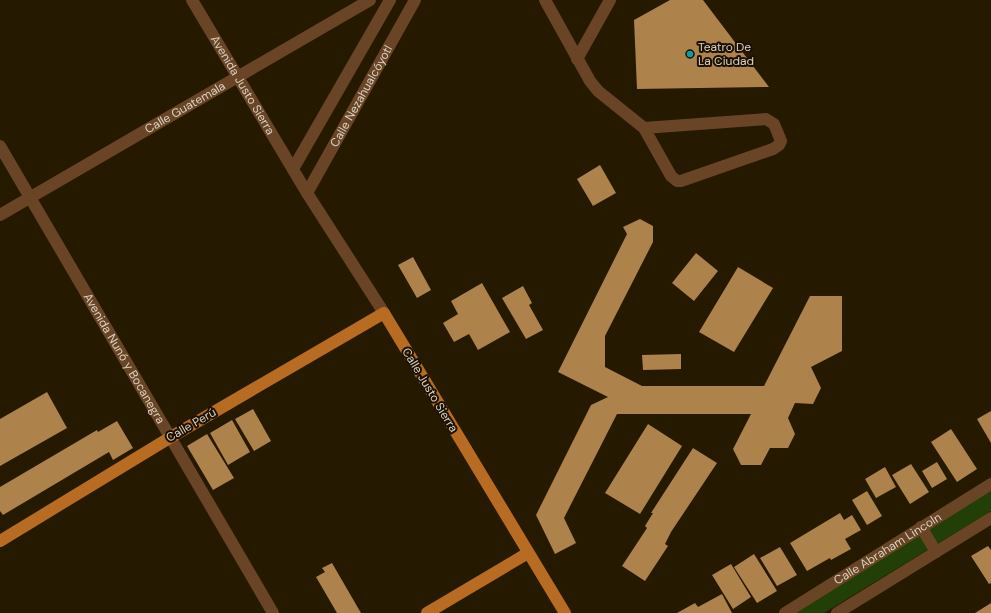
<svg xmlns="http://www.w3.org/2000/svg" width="991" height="613" font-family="'DM Sans',sans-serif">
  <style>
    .green { fill: #233f08 }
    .building { fill: #ad824b }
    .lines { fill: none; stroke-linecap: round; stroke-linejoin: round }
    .minor { stroke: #694526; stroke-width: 12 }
    .major { stroke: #b76c22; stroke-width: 12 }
    .culture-dot { fill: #0f9aa8; stroke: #1c1000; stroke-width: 1.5 }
    .labels { text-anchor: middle; stroke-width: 4; stroke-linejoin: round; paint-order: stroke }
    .poi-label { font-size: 12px; fill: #dad2c2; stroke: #1c1000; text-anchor: start }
    .street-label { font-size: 12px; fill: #dad2c2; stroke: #1c1000 }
  </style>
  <rect width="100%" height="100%" fill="#251900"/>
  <!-- green -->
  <path class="green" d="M991,491V511L824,613H790Z"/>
  <!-- building -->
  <path class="building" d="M670,0H703L769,87L637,89L634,20Z
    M600,165L616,193L593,206L577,179Z
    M640,219L653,226V242L605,336V367L642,386H764L810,296H842V351L811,367L821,388L813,404L795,403L788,418L795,434L788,448H770L761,465H741L733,449L751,414H617L564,518L576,543L555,554L536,515L591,405L608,397L558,372L627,234L623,227Z
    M696,253L718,271L694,301L672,283Z
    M413,257L431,290L417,298L398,265Z
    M738,267L773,288L734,352L699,332Z
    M482,283L510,332L478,350L469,334L454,342L443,323L458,314L451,301Z
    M523,286L532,303L529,305L543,330L526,339L502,298Z
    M681,354V369L643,370L642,355Z
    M47,392L67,428L0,466V419Z
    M253,409L271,441L254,451L235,419Z
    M991,411V443L977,419Z
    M232,420L250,452L228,465L210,433Z
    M117,421L133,448L113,460L109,452L3,515L0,511V487L97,430L98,432Z
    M648,424L682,446L640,514L605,493Z
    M951,429L977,469L957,482L931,442Z
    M207,434L234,478L213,490L187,446Z
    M693,448L717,463L671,532L665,544L668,546L645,581L622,566L647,528L645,526L653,513H651Z
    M937,462L947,479L932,488L922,471Z
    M911,464L929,492L910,504L892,475Z
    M885,467L896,487L876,498L865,479Z
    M867,491L882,516L867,525L852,500Z
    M840,513L844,520L852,515L861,530L845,539L851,549L831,560L830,558L807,571L790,543Z
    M988,546L991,550V583L989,584L971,556Z
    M780,547L797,575L777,586L760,558Z
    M754,554L777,591L757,603L734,567Z
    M332,563L361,613H337L316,577L325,572L322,568Z
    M731,564L751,597L733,609L712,575Z
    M722,594L732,613H677L695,603L698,607Z
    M991,603V613H975Z"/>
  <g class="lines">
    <!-- minor -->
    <g class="minor">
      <path id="s1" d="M192,0L307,193L384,313"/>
      <path d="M545,0L590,81L598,91L644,128L671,176L677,181H681L773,149L779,145L781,141L774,124L766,119L644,128"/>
      <path d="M577,59L610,0"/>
      <path id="s2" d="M0,146L273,613"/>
      <path d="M293,169L390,0"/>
      <path id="s3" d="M307,193L415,0"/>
      <path id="s4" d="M0,215L370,0"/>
      <path d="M921,527L936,552"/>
      <path id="s5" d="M785,613L991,484"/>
      <path d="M837,613L991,518"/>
    </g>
    <!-- major -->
    <path class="major" d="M0,541L171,437L384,313L565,613
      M427,613L528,553"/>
  </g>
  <!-- markers -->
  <circle class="culture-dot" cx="690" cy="54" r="4"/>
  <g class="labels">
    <!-- poi labels -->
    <g class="poi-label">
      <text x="698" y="51">Teatro De<tspan x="698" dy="14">La Ciudad</tspan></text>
    </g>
    <!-- street labels -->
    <g class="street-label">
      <text dy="4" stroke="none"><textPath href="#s1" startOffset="99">Avenida Justo Sierra</textPath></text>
      <text dy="4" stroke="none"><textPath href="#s3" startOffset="111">Calle Nezahualcóyotl</textPath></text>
      <text dy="4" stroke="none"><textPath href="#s4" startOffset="214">Calle Guatemala</textPath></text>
      <text dy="4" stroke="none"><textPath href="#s2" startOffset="246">Avenida Nunó y Bocanegra</textPath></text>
      <text transform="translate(430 390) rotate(59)" y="4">Calle Justo Sierra</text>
      <text transform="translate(191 425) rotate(-30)" y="4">Calle Perú</text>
      <text dy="4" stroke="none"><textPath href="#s5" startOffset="121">Calle Abraham Lincoln</textPath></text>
    </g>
  </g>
</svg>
